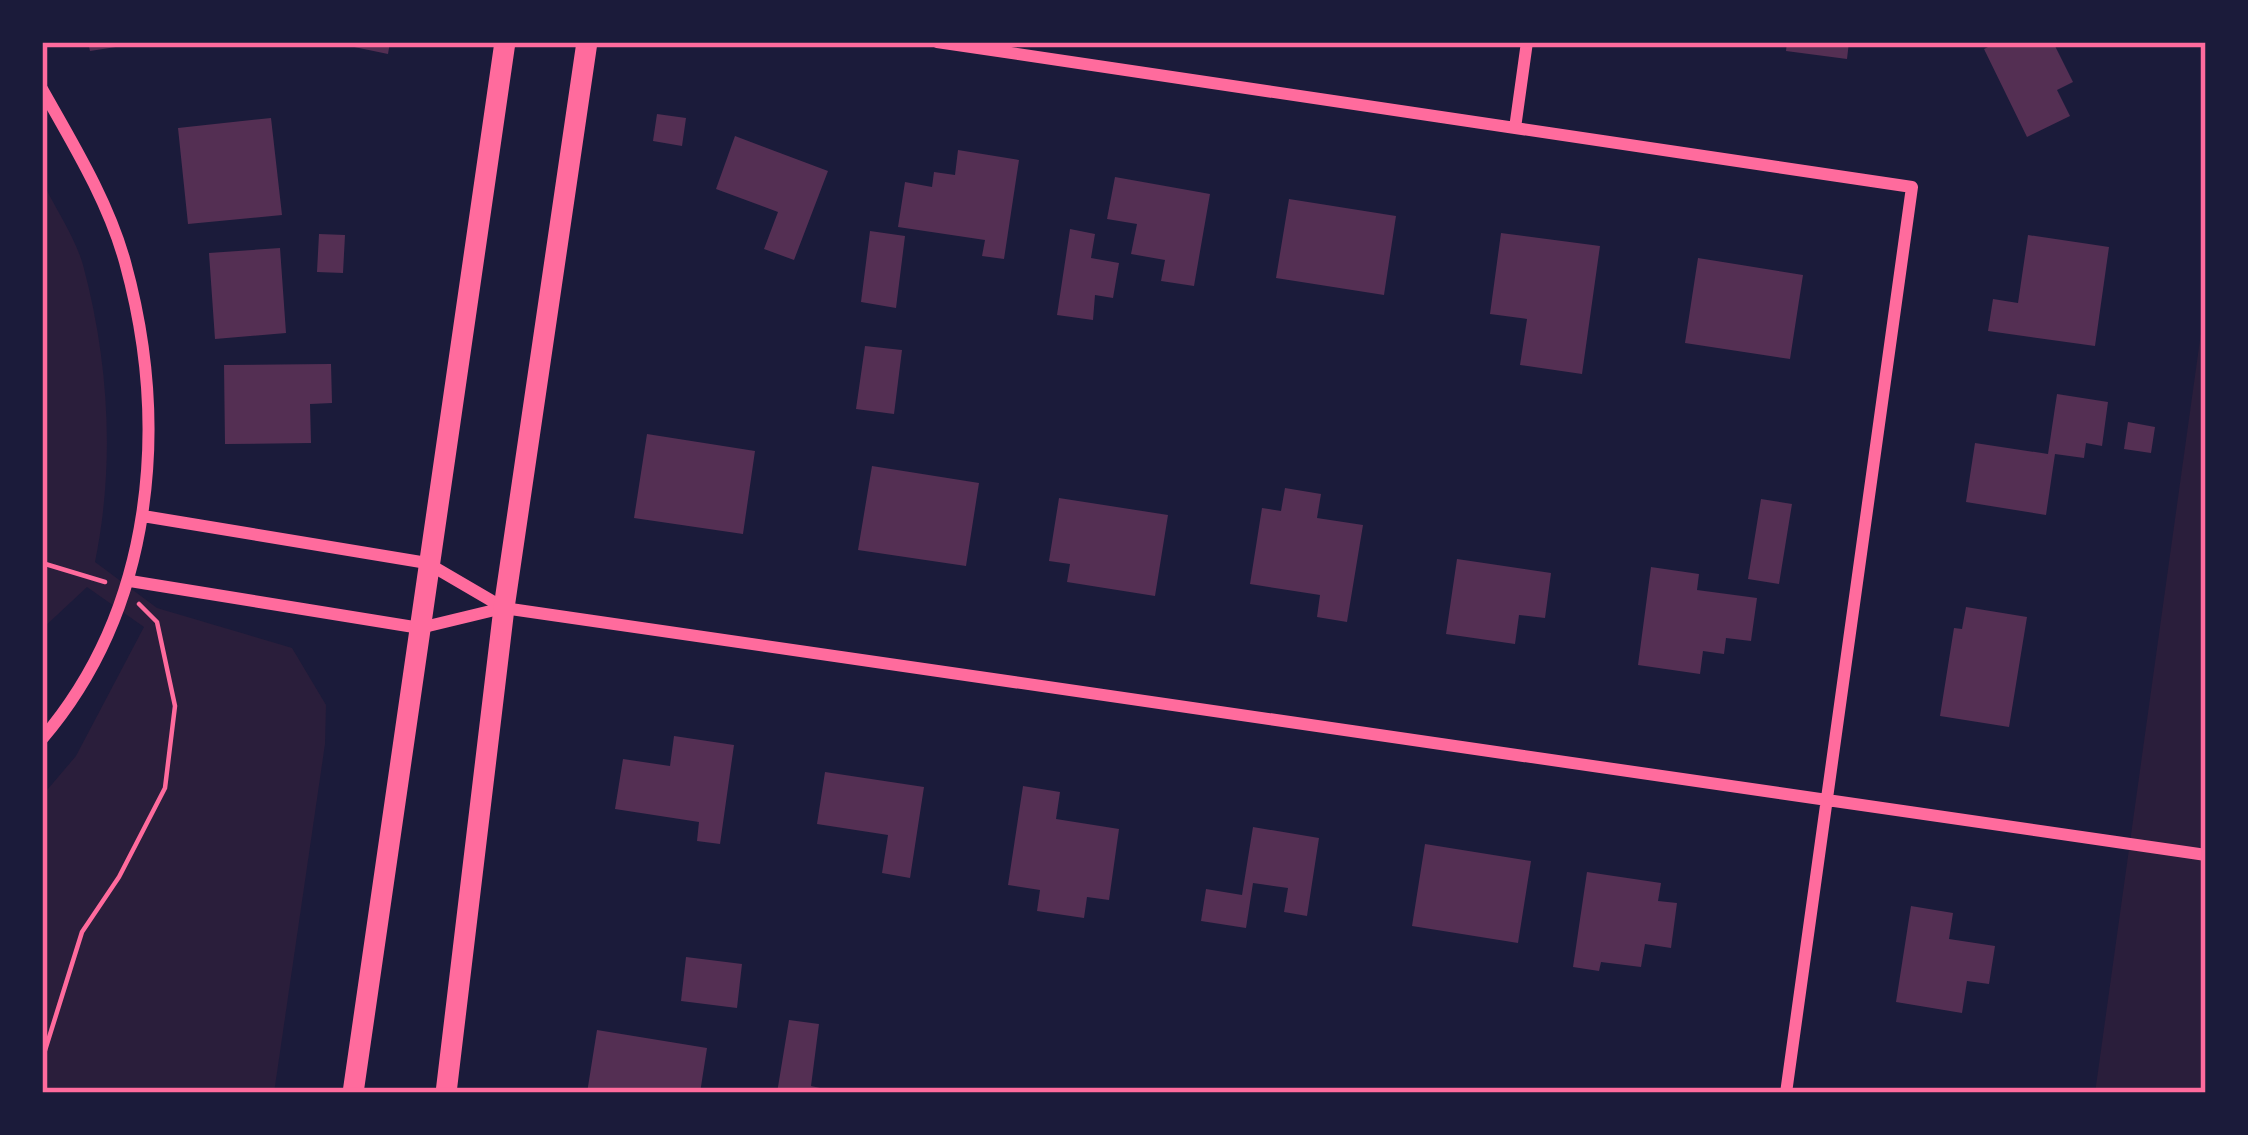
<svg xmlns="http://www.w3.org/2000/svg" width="2248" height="1135" font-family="'Sofia Sans Condensed',sans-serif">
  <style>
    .green { fill: #2a1e3b }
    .building { fill: #542f53 }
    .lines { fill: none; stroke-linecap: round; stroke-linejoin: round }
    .path { stroke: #ff6b9d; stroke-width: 4.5 }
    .minor { stroke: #ff6b9d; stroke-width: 12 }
    .secondary { stroke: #ff6b9d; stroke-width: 21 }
    .neatline { fill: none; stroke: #ff6b9d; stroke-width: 4.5 }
  </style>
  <rect width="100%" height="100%" fill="#1b1b3a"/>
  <!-- green -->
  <path class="green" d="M42,181C55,208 75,237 83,265C109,362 115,464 95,562L157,608L292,648L326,705L325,744L274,1093H42V796L76,756L144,627L87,587L42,629Z
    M2206,297V1093H2095Z"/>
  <!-- building -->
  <path class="building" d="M88,42H128L129,45L90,51Z
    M330,42H390L388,54Z
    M1787,42H1849L1847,59L1786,51Z
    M1998,42H2053L2073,82L2057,90L2070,116L2027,137L1984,49Z
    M657,114L686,118L682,146L653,141Z
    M271,118L282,215L188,224L178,128Z
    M735,136L828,171L794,260L764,249L778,212L716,189Z
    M958,150L1019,160L1004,259L982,256L985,240L898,227L905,182L932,187L934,172L955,175Z
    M1115,177L1210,194L1194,286L1161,281L1165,260L1131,254L1137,224L1107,219Z
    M1289,199L1396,216L1384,295L1276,278Z
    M1070,229L1095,234L1091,258L1119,263L1113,298L1095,295L1093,320L1057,315Z
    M870,231L905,236L896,308L861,302Z
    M1501,233L1600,246L1582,374L1520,365L1527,319L1490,314Z
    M319,234L345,235L343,273L317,272Z
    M2028,235L2109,247L2095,346L1988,331L1993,299L2018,303Z
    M280,248L286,333L215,339L209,253Z
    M1698,258L1803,275L1790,359L1685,343Z
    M865,346L902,350L894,414L856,409Z
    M331,364L332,403L310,404L311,443L225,444L224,365Z
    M2057,394L2108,402L2102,446L2086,443L2084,458L2055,454L2046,515L1966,502L1975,443L2048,454Z
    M2128,422L2155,427L2151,453L2124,449Z
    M647,434L755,451L743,534L634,518Z
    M872,466L979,483L966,566L858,550Z
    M1285,488L1321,494L1317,518L1363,525L1347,622L1317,617L1320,595L1250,584L1262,508L1281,511Z
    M1059,498L1168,515L1155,596L1067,582L1070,564L1049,561Z
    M1761,499L1792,504L1779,584L1748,579Z
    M1457,559L1551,573L1545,618L1519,615L1515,644L1446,634Z
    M1651,567L1699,574L1697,590L1757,598L1751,641L1726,638L1724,654L1703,651L1700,674L1638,665Z
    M1966,607L2027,617L2009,727L1940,716L1954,628L1962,629Z
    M674,736L734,745L720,844L697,841L699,822L615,809L623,759L670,766Z
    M825,772L924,787L910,878L882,873L888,835L817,824Z
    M1023,786L1060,792L1056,819L1119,829L1109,900L1087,897L1084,918L1037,911L1040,890L1008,885Z
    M1253,827L1319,838L1307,916L1284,912L1288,888L1253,883L1246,928L1201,921L1206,889L1242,895Z
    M1425,844L1531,861L1518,943L1412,926Z
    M1587,872L1661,883L1658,901L1677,903L1671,948L1645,944L1641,967L1601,962L1599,971L1573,967Z
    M1911,906L1953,913L1949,939L1995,946L1989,984L1967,981L1962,1013L1896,1002Z
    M686,957L742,964L737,1008L681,1001Z
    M789,1020L819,1024L811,1086L843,1093H777Z
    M597,1030L707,1048L700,1093H587Z"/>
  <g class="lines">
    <!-- path -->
    <path class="path" d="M42,563L105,582
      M42,1060L82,932L119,877L165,788L175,706L157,622L139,604"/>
    <!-- minor -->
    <path class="minor" d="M937,42L1912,187L1786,1093
      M42,89C73,144 108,201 125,262C170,425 154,608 42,739
      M1515,128L1527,42
      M143,516L427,563L504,608L2206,855
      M130,581L420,628L503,608"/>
    <!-- secondary -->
    <path class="secondary" d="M353,1093L505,42
      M446,1093L504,608L587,42"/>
  </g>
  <!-- border -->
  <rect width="2248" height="1135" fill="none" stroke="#1b1b3a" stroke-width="90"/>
  <rect x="45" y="45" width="2158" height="1045" class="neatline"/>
</svg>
